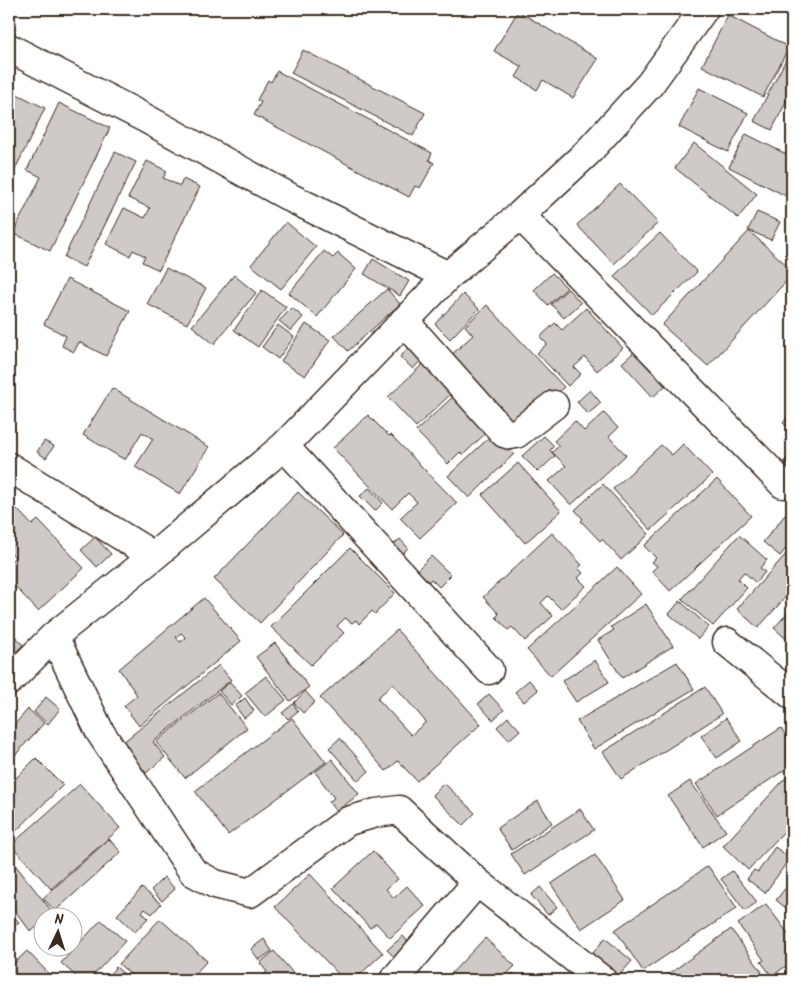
<svg xmlns="http://www.w3.org/2000/svg" width="801" height="989" font-family="Kalam,sans-serif">
  <style>
    .building { fill: #cfcac7; stroke: #3b2a1e; fill-rule: evenodd }
    .lines { fill: none; stroke-linecap: round; stroke-linejoin: round }
    .minor-casing { stroke: #3b2a1e; stroke-width: 31 }
    .minor { stroke: #fff; stroke-width: 28 }
  </style>
  <rect width="100%" height="100%" fill="#fff"/>
  <filter id="ink" filterUnits="userSpaceOnUse"><feTurbulence type="fractalNoise" baseFrequency=".02" numOctaves="2"/><feDisplacementMap in="SourceGraphic" scale="10" xChannelSelector="R" yChannelSelector="G"/><feConvolveMatrix kernelMatrix="1 2 1 2 8 2 1 2 1" color-interpolation-filters="sRGB"/></filter>
  <g filter="url(#ink)">
    <!-- building -->
    <path class="building" d="M518,11L598,59L573,98L543,80L537,90L516,77L522,67L494,51Z
      M728,15L789,47L763,97L702,66Z
      M792,48V90L772,130L754,121Z
      M303,50L425,113L413,136L291,73Z
      M277,71L432,153L429,160L434,163L420,188L415,186L409,197L254,115L261,102L257,100L268,80L271,82Z
      M699,88L748,113L728,152L679,127Z
      M9,90L45,108L9,182Z
      M59,103L110,128L50,251L13,233L41,177L27,170Z
      M746,134L792,157V183L786,196L729,167Z
      M694,143L757,194L738,218L675,168Z
      M115,152L136,162L84,267L64,257Z
      M147,161L167,171L163,178L180,186L183,179L200,187L159,270L142,262L145,256L133,250L130,256L106,244L124,208L145,218L150,208L128,198Z
      M620,184L658,223L614,264L577,225Z
      M757,212L780,222L771,240L748,230Z
      M286,222L316,247L281,289L251,265Z
      M749,231L792,270V275L708,366L662,325Z
      M660,233L697,272L652,315L614,276Z
      M324,251L333,258L338,253L356,269L317,317L289,293Z
      M373,259L409,281L400,296L364,274Z
      M166,268L206,288L187,324L147,304Z
      M552,273L567,288L548,305L534,290Z
      M234,275L256,293L214,344L192,326Z
      M67,279L130,311L106,356L79,342L74,352L62,346L66,336L44,324Z
      M387,289L400,304L348,351L334,336Z
      M568,289L581,303L564,318L551,304Z
      M262,290L286,307L258,347L234,330Z
      M463,294L479,309L450,339L435,324Z
      M487,305L564,387L537,412L530,404L510,424L448,358L473,335L465,326Z
      M292,308L303,317L291,331L279,321Z
      M586,308L623,348L597,371L585,357L574,367L581,374L568,386L537,353L547,344L540,337L555,323L562,330Z
      M306,324L330,340L305,376L281,361Z
      M278,325L294,337L278,359L262,347Z
      M414,342L427,354L413,369L400,357Z
      M634,352L665,386L653,397L622,363Z
      M425,362L454,391L416,427L388,397Z
      M112,388L209,447L180,494L135,467L153,439L142,432L125,460L83,435Z
      M590,390L601,403L588,414L577,402Z
      M456,394L490,429L463,455L460,452L448,464L416,431Z
      M792,412V431L783,423Z
      M604,413L618,428L609,437L626,455L571,505L549,481L566,466L552,452L559,446L554,441L575,421L584,431Z
      M368,415L389,436L391,435L457,503L420,538L400,518L417,502L408,493L392,509L333,448Z
      M494,433L514,454L469,498L448,476Z
      M544,436L554,446L550,450L555,456L538,472L522,456Z
      M44,441L54,446L46,458L37,452Z
      M683,444L712,475L651,530L613,489L661,445L672,455Z
      M791,453L792,454V469L784,462Z
      M518,463L561,511L525,543L482,495Z
      M717,479L751,516L670,591L652,571L657,566L652,562L656,558L644,546Z
      M603,484L649,534L621,560L602,539L600,541L581,521L583,519L575,510Z
      M369,488L383,503L375,511L360,496Z
      M298,492L343,535L260,623L214,579Z
      M9,505L14,511L17,509L32,525L38,520L84,568L38,611L9,580V563L15,557L9,551Z
      M789,510L792,512V541L780,556L763,542Z
      M552,533L582,565L578,568L583,573L578,578L586,586L561,609L548,596L541,603L553,616L525,641L512,627L508,630L496,617L499,614L483,597Z
      M739,535L767,560L760,568L765,572L756,583L744,572L738,579L747,588L713,626L682,599Z
      M95,537L111,554L97,567L81,550Z
      M400,539L408,548L399,557L390,548Z
      M350,548L395,593L375,614L372,611L359,624L356,620L352,623L345,618L337,626L344,633L311,665L271,627Z
      M786,554L792,559V590L758,628L737,609Z
      M431,556L451,575L439,587L431,579L426,585L413,574Z
      M617,567L641,594L551,676L527,650Z
      M204,598L241,641L139,726L124,706L137,695L119,669ZM181,633L186,638L180,642L176,637Z
      M680,601L709,627L698,639L669,614Z
      M646,604L673,646L622,678L598,640L614,630L611,627Z
      M792,608V644L774,628Z
      M9,629L23,645L9,658Z
      M397,630L481,724L417,781L398,761L386,771L320,698ZM393,684L426,722L411,735L377,698Z
      M275,643L309,687L290,701L256,657Z
      M595,660L609,682L576,702L562,681Z
      M677,662L694,689L594,749L577,721Z
      M219,665L231,680L153,742L165,757L146,773L122,743Z
      M266,676L286,700L265,717L245,693Z
      M529,680L538,690L524,702L515,692Z
      M230,682L242,696L231,705L219,691Z
      M705,687L722,714L621,779L603,752Z
      M305,691L315,702L303,713L294,703Z
      M218,693L247,728L185,778L156,742Z
      M489,694L504,710L493,720L478,704Z
      M46,697L60,709L48,724L34,712Z
      M245,698L254,711L244,718L235,706Z
      M293,704L298,711L288,719L282,713Z
      M28,709L44,723L9,762V731Z
      M508,717L520,730L509,740L497,727Z
      M292,718L326,762L228,835L195,791Z
      M726,718L742,741L717,758L701,736Z
      M781,728L792,745V765L717,815L696,784Z
      M340,738L369,771L358,781L329,748Z
      M36,758L63,785L9,838V785Z
      M332,759L359,794L336,812L329,802L334,798L315,772Z
      M792,771V823L748,870L723,846Z
      M690,781L726,831L703,847L668,796Z
      M444,783L475,813L463,825L432,795Z
      M80,784L120,828L51,889L11,845Z
      M538,801L552,823L512,850L497,828Z
      M580,809L594,830L525,875L511,854Z
      M109,839L121,852L55,911L43,898Z
      M775,847L790,858L765,893L747,879L754,870L758,872Z
      M373,851L398,879L386,889L394,898L407,886L425,906L390,938L376,923L370,928L333,888Z
      M595,855L625,900L581,929L551,884Z
      M9,857L54,914L50,916H42V922L31,932L9,903Z
      M708,866L737,908L643,971L615,930Z
      M732,871L757,902L745,911L721,879Z
      M310,874L383,953L354,980H344L275,907Z
      M164,877L175,889L162,901L151,890Z
      M792,880V913L776,900Z
      M540,887L557,907L548,915L531,895Z
      M142,888L161,904L152,914L145,909L142,912L148,918L135,932L117,915Z
      M766,904L792,939V962L772,976L761,962L764,960L738,924Z
      M9,911L19,922L9,931Z
      M160,919L207,961L189,980H137L119,964Z
      M101,920L125,941L89,980H80L61,963Z
      M731,929L762,972L750,980H669L666,976Z
      M403,936L412,946L397,960L387,950Z
      M485,938L515,966L501,980H445Z
      M605,938L632,961L615,980L589,958Z
      M264,939L272,951L259,960L251,949Z
      M27,951L55,980H9V968Z
      M274,951L299,980H258L267,972L260,963Z
      M116,967L131,980H104Z
      M513,973L520,980H506Z"/>
    <g class="lines">
      <defs>
        <path id="minor" d="M9,48L143,117L293,199L448,276
          M520,215L783,484
          M404,321L504,433L510,435L516,434L554,405
          M284,446L489,670
          M9,467L154,556
          M54,636L100,732L193,872L215,884L250,893L348,821L376,813L399,810L477,882L602,980
          M727,642L792,695
          M9,681L54,636L154,556L284,446L448,276L520,215L587,153L650,84L704,9
          M394,980L477,882"/>
      </defs>
      <!-- minor casing -->
      <use href="#minor" class="minor-casing"/>
      <!-- minor -->
      <use href="#minor" class="minor"/>
    </g>
  </g>
  <!-- margin -->
  <rect width="801" height="989" fill="none" stroke="#fff" stroke-width="30"/>
  <rect x="15" y="15" width="771" height="959" fill="none" stroke="#3b2a1e" stroke-width="2" filter="url(#ink)"/>
  <!-- north arrow -->
  <g transform="translate(58 932) rotate(4)"><circle r="24" fill="#ffffff" stroke="#b1aaa5"/>
  <path d="M0-4L9 19L0 12L-9 19Z" fill="#3b2a1e"/>
  <text y="-8" font-size="14" font-weight="bold" text-anchor="middle" fill="#3b2a1e">N</text>
  </g>
</svg>
